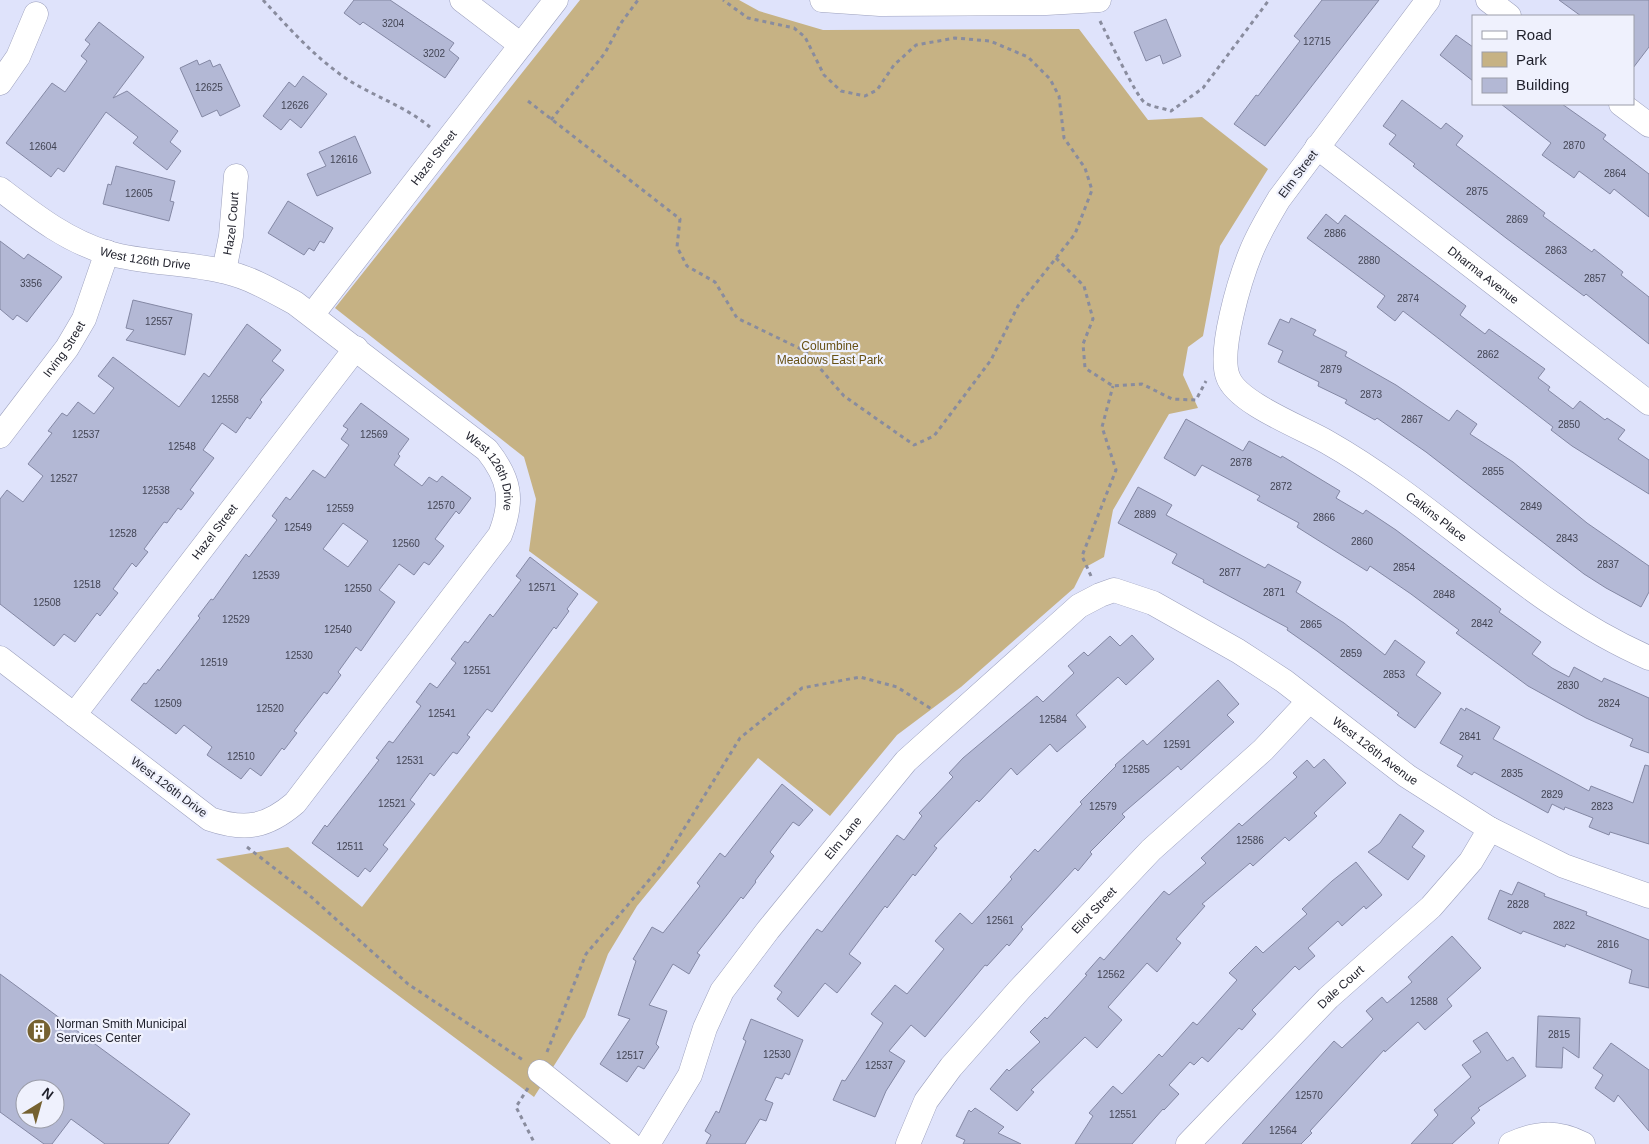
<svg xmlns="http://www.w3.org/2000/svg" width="1649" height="1144" font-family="Helvetica,sans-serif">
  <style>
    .park { fill: #c6b284 }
    .building { fill: #b3b8d5; stroke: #8488a4; fill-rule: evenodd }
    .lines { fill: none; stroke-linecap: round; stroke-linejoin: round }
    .minor-casing { stroke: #9ca0bd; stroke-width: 25 }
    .path { stroke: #898c9e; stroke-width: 3; stroke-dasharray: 4 4; stroke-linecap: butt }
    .minor { stroke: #fff; stroke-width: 24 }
    .labels { text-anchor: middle; stroke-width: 4.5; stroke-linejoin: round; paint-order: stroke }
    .number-label { font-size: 10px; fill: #434555 }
    .street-label { font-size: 12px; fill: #1e1f2a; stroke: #eff1fd }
    .park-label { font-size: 12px; fill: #675115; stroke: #eff1fd }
    .poi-label { font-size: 12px; fill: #1e1f2a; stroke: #eff1fd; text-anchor: start }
  </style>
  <rect width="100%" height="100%" fill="#dfe3fb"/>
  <!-- park -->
  <path class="park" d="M580,0H739L759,11L823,30L1079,29L1148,120L1202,117L1268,169L1220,246L1203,336L1188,347L1183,375L1198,408L1169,414L1113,510L1104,557L1084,568L1074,588L961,687L897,735L830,816L758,758L637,906L608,954L585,1017L534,1097L216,859L288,847L362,907L598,602L529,551L536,499L524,457L335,308Z"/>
  <!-- building -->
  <path class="building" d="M354,0H390L454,43L449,50L459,58L445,78L363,22L360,25L344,13Z
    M1322,0H1379L1265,146L1234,124L1256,95L1258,96L1300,41L1294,36Z
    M1559,0H1649V47L1633,68V16H1581Z
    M1166,19L1181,56L1163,64L1160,55L1146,61L1134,32Z
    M99,22L144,57L113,98L127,91L178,131L170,142L181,151L167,170L133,143L138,137L106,112L64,172L58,168L51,177L6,143L52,83L65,92L87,61L81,56L90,44L85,40Z
    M1456,35L1473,47V81L1440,55Z
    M197,60L199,65L210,60L213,67L220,64L240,106L220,116L217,110L202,117L180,68Z
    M303,76L327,94L301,128L290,119L281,130L263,116L289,82L295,87Z
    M1402,100L1441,129L1446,123L1463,136L1456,145L1545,213L1543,216L1592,252L1594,249L1623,272L1621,275L1649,297V344L1586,294L1584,296L1506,238L1413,166L1415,164L1389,144L1396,135L1383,126Z
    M1501,104H1562L1606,135L1603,139L1649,174V217L1614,189L1610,194L1579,171L1574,178L1542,155L1551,143Z
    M355,136L371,173L317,196L307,174L326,166L319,152Z
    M116,166L175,181L170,201L174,202L169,221L103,204L108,184L111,185Z
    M288,201L333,228L324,243L320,241L314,251L309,248L304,255L268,233Z
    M1326,214L1338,224L1345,215L1466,306L1460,315L1485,334L1489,329L1545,369L1538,378L1550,387L1548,390L1573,409L1580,401L1605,420L1607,418L1625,430L1618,439L1649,460V494L1572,446L1551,430L1553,427L1403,311L1395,321L1377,307L1385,296L1307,238Z
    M0,241L24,259L28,254L62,277L27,322L17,315L13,320L0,309Z
    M133,300L192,314L185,355L126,340L134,330L126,328Z
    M1291,318L1316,330L1313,335L1347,352L1345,356L1396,385L1449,421L1457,410L1477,424L1470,434L1513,462L1587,523L1649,566V592L1641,607L1606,588L1584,574L1426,452L1377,418L1375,420L1345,403L1347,400L1318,386L1319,382L1278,362L1283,351L1268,344L1280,319L1289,323Z
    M247,324L281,350L272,361L284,370L260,400L262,402L250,419L247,417L236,433L222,423L203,450L214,458L190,490L194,493L181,510L178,508L167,523L164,522L144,549L148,552L136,567L132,563L113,589L118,593L100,616L97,613L75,642L64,634L54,646L0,604V499L7,490L23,502L43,476L28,464L52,433L48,431L62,413L67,416L78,402L94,414L114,388L98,376L113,357L179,407L204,373L209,377Z
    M361,403L409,439L398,454L400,456L394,465L422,486L429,477L437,482L442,476L471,498L459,514L456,511L435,539L444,546L429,565L424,562L414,575L399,564L379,590L395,602L361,651L356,647L338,672L341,675L327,694L324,692L294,731L297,733L284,750L282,748L261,776L250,768L241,779L207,755L212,747L184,725L176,734L131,700L144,683L146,684L158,669L159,671L200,618L198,616L211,599L213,600L246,554L249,557L277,520L272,516L286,497L290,500L313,470L325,478L349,445L341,439L348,429L343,426ZM343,523L368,541L348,567L323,549Z
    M1186,419L1243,451L1249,441L1281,458L1282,456L1340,491L1336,498L1363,514L1366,510L1396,530L1501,609L1499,612L1541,642L1532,654L1552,668L1569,677L1574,667L1602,682L1604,678L1649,698V753L1630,746L1633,739L1586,718L1528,686L1456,633L1459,630L1411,594L1370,566L1367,571L1297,527L1299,523L1257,500L1260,496L1202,465L1195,476L1164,458Z
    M1138,487L1172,505L1166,515L1265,568L1268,564L1301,582L1296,592L1344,623L1385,655L1395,640L1425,662L1416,675L1441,693L1415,728L1397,715L1399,713L1317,651L1287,630L1288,628L1203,582L1204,580L1172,563L1177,554L1118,523Z
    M530,557L578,594L567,609L569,611L556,629L554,627L492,712L487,709L467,735L470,737L457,754L453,752L434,776L430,773L410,800L415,804L383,845L388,849L370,872L365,868L358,877L312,843L325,825L327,827L379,760L376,758L389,741L393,743L421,706L416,702L430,683L437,688L456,663L451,659L465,641L468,643L490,614L493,617L521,580L516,576Z
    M1132,635L1154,659L1126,685L1118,677L1076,715L1086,727L1057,752L1050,744L1017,775L1011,768L979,802L977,800L934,846L937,848L915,876L913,874L887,908L885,906L849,954L861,963L837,993L825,983L798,1017L777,999L782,992L774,986L804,946L817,929L822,932L897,835L904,840L922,816L919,813L953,777L949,773L963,758L1037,696L1043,702L1074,673L1068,666L1084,652L1088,656L1110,636L1120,646Z
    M1218,680L1239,704L1227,715L1234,722L1181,770L1178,766L1122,814L1125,817L1090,852L1092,854L1078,871L1075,868L1021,927L1023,929L1009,946L1007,944L987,966L985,965L925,1037L911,1025L889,1051L905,1061L886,1091L875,1117L833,1100L842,1080L845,1081L883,1023L871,1014L895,985L907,994L944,949L935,941L960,913L972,924L1012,879L1010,877L1035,849L1038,852L1082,804L1080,802L1116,766L1115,765L1143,740L1147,745Z
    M1461,708L1465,711L1466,708L1500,727L1493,739L1589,791L1591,786L1633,803L1645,765L1649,766V844L1610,832L1609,835L1589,827L1593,818L1565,807L1564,810L1552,804L1548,813L1474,772L1472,775L1457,766L1463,756L1440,743Z
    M1324,759L1346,783L1314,813L1317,816L1289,841L1285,837L1253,866L1250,863L1202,904L1205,906L1176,939L1181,943L1157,972L1147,963L1108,1007L1122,1020L1097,1048L1085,1037L1031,1090L1034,1092L1017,1111L990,1089L1007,1069L1009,1071L1040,1042L1030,1032L1045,1017L1047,1019L1087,975L1085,974L1100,957L1104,960L1164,891L1169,895L1206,863L1201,858L1239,823L1242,826L1297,777L1293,773L1307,760L1314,768Z
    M782,784L813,810L799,826L793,822L770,852L774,856L755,881L756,882L743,899L741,897L697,953L700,955L689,974L673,964L649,1005L667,1011L656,1044L659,1047L644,1069L638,1066L627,1082L600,1064L630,1019L618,1015L636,961L633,959L652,927L663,933L700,886L697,883L720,853L725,857Z
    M1400,814L1424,831L1412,847L1425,856L1408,880L1368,852L1380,843Z
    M1356,862L1382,895L1366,909L1364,906L1342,926L1338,921L1308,948L1315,956L1299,970L1295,966L1252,1010L1256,1014L1242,1030L1239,1028L1208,1062L1202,1057L1194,1065L1190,1062L1169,1085L1179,1094L1164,1110L1163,1109L1132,1144H1075L1093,1116L1089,1113L1113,1086L1122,1094L1159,1054L1162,1057L1193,1022L1197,1025L1237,980L1229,973L1256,946L1263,953L1307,914L1302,909L1332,881Z
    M1518,882L1545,894L1544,896L1587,912L1586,915L1649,940V988L1629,983L1632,970L1566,944L1565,947L1523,931L1521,934L1488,919L1500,890L1512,895Z
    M1452,936L1481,968L1447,999L1452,1006L1425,1030L1418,1022L1385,1052L1384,1050L1310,1131L1312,1133L1301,1144H1242L1334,1041L1342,1048L1373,1019L1366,1011L1382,997L1387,1003L1412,982L1408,977Z
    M0,974L190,1114L168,1144H105L71,1119L52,1144H44L0,1112ZM25,1089H55V1119H25Z
    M1538,1016L1580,1018L1579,1058L1563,1047L1562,1068L1536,1067Z
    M751,1019L803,1040L789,1075L785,1073L782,1079L776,1077L765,1100L773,1103L766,1121L760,1119L745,1144H706L711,1135L705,1131L716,1111L719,1113L746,1041L743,1039Z
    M1487,1032L1507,1061L1513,1057L1526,1076L1478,1108L1480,1110L1471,1118L1475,1123L1452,1144H1411L1438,1115L1434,1110L1471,1077L1462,1065L1481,1052L1473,1041Z
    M1611,1043L1649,1070V1131L1618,1095L1614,1102L1595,1088L1603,1075L1593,1068Z
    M975,1108L1004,1127L998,1133L1021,1144H963L965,1140L956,1136L969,1110L971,1112Z"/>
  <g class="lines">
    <defs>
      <g id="minor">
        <path d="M462,0L521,45"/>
        <path d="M822,0L880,4L1046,3L1099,0"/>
        <path id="s1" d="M1428,0L1279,199C1269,216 1258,234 1251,252C1240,279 1218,351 1228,377C1237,403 1303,428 1327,442C1440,506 1529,606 1649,658"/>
        <path d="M1488,0L1509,16"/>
        <path d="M0,83L18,57L36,14"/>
        <path d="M1621,104L1649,125"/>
        <path id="s2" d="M1317,147L1649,403"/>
        <path id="s3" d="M0,189C34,215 67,241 108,253C147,264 187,262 226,272C251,278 273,291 295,303L487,450C510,479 514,500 500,535L295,803C267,827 245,831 210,819L0,658"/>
        <path id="s4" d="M224,271L231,236L236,176"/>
        <path id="s5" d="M312,315L556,0"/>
        <path id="s6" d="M0,436L67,348L84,319L107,252"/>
        <path id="s7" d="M74,715L356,348"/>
        <path d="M540,1072L630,1144"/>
        <path id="s8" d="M648,1144L690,1075L705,1028L722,991L768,930L906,761L1079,606L1100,595L1114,590L1153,603L1238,651L1284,681L1407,776L1490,829L1564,866L1649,896"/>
        <path id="s9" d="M908,1144L926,1101L951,1067L1019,990L1151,850L1263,750L1309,701"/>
        <path id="s10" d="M1188,1144L1328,998L1431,907L1471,861L1490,829"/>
        <path d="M1511,1144C1537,1132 1557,1131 1583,1144"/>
      </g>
    </defs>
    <!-- minor casing -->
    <use href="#minor" class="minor-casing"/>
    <!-- path -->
    <path class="path" d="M263,0C290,29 316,59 350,81C376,97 406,107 430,127
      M1100,21C1107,35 1137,98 1145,103C1152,107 1163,108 1171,111L1203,88L1269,0
      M528,101L680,219L677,247L687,266L715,282L737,318L805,351L844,396L914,445L934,436L991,360L1018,306L1075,234L1092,190L1085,168L1064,138L1059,96L1050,79L1028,57L990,41L955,38L916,45L894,65L877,90L865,96L841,91L824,75L805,37L794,28L748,18L723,0
      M551,120L605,53L621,23L638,0
      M1056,258L1084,286L1093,319L1083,344L1085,368L1113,386L1142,384L1172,399L1196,400L1206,381
      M1091,576L1082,556L1116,470L1102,427L1113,386
      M247,847L309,895L408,984L523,1060
      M547,1052L586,954L661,866L740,738L802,688L860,677L897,687L933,710
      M528,1088L516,1107L535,1144"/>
    <!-- minor -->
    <use href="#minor" class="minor"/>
  </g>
  <!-- icons -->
  <defs>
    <symbol id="building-disc" viewBox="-11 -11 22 22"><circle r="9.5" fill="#756130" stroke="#eff1fd"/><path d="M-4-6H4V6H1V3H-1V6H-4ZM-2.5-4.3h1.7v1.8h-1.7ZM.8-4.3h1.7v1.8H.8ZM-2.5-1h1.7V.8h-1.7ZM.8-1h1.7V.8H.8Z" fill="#fff"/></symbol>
  </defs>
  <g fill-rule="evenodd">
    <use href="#building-disc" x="25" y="1017" width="28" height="28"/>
  </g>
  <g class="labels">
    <!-- number labels -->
    <g class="number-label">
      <text x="393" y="27">3204</text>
      <text x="1317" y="45">12715</text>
      <text x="434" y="57">3202</text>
      <text x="209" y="91">12625</text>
      <text x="295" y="109">12626</text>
      <text x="1574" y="149">2870</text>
      <text x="43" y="150">12604</text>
      <text x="344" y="163">12616</text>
      <text x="1615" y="177">2864</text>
      <text x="1477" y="195">2875</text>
      <text x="139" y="197">12605</text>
      <text x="1517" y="223">2869</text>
      <text x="1335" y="237">2886</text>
      <text x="1556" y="254">2863</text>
      <text x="1369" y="264">2880</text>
      <text x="1595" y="282">2857</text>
      <text x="31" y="287">3356</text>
      <text x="1408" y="302">2874</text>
      <text x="159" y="325">12557</text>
      <text x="1488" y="358">2862</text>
      <text x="1331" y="373">2879</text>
      <text x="1371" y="398">2873</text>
      <text x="225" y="403">12558</text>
      <text x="1412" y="423">2867</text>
      <text x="1569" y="428">2850</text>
      <text x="86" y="438">12537</text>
      <text x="374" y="438">12569</text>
      <text x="182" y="450">12548</text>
      <text x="1241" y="466">2878</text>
      <text x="1493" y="475">2855</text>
      <text x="64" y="482">12527</text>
      <text x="1281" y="490">2872</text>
      <text x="156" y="494">12538</text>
      <text x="441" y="509">12570</text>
      <text x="1531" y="510">2849</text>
      <text x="340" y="512">12559</text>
      <text x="1145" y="518">2889</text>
      <text x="1324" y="521">2866</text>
      <text x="298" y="531">12549</text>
      <text x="123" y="537">12528</text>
      <text x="1567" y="542">2843</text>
      <text x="1362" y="545">2860</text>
      <text x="406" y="547">12560</text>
      <text x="1608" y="568">2837</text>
      <text x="1404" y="571">2854</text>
      <text x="1230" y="576">2877</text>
      <text x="266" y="579">12539</text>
      <text x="87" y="588">12518</text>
      <text x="542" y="591">12571</text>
      <text x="358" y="592">12550</text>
      <text x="1274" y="596">2871</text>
      <text x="1444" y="598">2848</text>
      <text x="47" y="606">12508</text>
      <text x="236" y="623">12529</text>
      <text x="1482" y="627">2842</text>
      <text x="1311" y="628">2865</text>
      <text x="338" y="633">12540</text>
      <text x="1351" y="657">2859</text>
      <text x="299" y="659">12530</text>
      <text x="214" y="666">12519</text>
      <text x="477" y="674">12551</text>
      <text x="1394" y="678">2853</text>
      <text x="1568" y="689">2830</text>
      <text x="168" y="707">12509</text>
      <text x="1609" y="707">2824</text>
      <text x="270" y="712">12520</text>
      <text x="442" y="717">12541</text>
      <text x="1053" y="723">12584</text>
      <text x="1470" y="740">2841</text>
      <text x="1177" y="748">12591</text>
      <text x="241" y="760">12510</text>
      <text x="410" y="764">12531</text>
      <text x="1136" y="773">12585</text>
      <text x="1512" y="777">2835</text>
      <text x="1552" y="798">2829</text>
      <text x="392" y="807">12521</text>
      <text x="1103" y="810">12579</text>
      <text x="1602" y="810">2823</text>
      <text x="1250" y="844">12586</text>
      <text x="350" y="850">12511</text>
      <text x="1518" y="908">2828</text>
      <text x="1000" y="924">12561</text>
      <text x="1564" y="929">2822</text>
      <text x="1608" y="948">2816</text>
      <text x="1111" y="978">12562</text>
      <text x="1424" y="1005">12588</text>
      <text x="1559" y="1038">2815</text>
      <text x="777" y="1058">12530</text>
      <text x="630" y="1059">12517</text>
      <text x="879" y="1069">12537</text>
      <text x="1309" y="1099">12570</text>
      <text x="1123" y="1118">12551</text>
      <text x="1283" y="1134">12564</text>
    </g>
    <!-- street labels -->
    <g class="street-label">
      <text dy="4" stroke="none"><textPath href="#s5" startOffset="199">Hazel Street</textPath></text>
      <text transform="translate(1298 174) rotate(-53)" y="4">Elm Street</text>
      <text dy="4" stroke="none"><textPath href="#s4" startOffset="48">Hazel Court</textPath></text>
      <text dy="4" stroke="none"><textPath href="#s3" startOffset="164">West 126th Drive</textPath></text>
      <text dy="4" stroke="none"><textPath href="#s2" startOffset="210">Dharma Avenue</textPath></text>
      <text dy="4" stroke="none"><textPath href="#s6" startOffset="108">Irving Street</textPath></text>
      <text dy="4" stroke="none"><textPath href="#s3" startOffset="584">West 126th Drive</textPath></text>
      <text dy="4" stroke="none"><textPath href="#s1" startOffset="690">Calkins Place</textPath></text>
      <text dy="4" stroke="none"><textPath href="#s7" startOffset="231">Hazel Street</textPath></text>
      <text dy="4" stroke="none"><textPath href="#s8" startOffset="1045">West 126th Avenue</textPath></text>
      <text transform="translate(169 787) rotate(37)" y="4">West 126th Drive</text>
      <text dy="4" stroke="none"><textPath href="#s8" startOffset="366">Elm Lane</textPath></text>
      <text dy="4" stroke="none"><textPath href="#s9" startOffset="301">Eliot Street</textPath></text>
      <text dy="4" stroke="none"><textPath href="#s10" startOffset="219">Dale Court</textPath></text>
    </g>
    <!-- park labels -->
    <g class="park-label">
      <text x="830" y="350">Columbine<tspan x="830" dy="14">Meadows East Park</tspan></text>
    </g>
    <!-- poi labels -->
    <g class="poi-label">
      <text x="56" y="1028">Norman Smith Municipal<tspan x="56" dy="14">Services Center</tspan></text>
    </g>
  </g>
  <!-- legend -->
  <rect x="1472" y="15" width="162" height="90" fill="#eff1fd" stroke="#9b9da9"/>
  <rect x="1482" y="31" width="25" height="8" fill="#ffffff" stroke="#9b9da9"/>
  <text x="1516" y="40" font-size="15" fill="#1e1f2a">Road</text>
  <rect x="1482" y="52" width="25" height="15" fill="#c6b284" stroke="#9b9da9"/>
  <text x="1516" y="65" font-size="15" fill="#1e1f2a">Park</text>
  <rect x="1482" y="78" width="25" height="15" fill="#b3b8d5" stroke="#9b9da9"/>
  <text x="1516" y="90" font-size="15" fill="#1e1f2a">Building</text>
  <!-- north arrow -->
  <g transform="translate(40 1104) rotate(37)"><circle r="24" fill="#eff1fd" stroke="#9b9da9"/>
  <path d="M0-4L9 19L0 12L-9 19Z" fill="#756130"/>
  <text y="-8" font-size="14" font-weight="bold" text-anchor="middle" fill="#1e1f2a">N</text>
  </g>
</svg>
